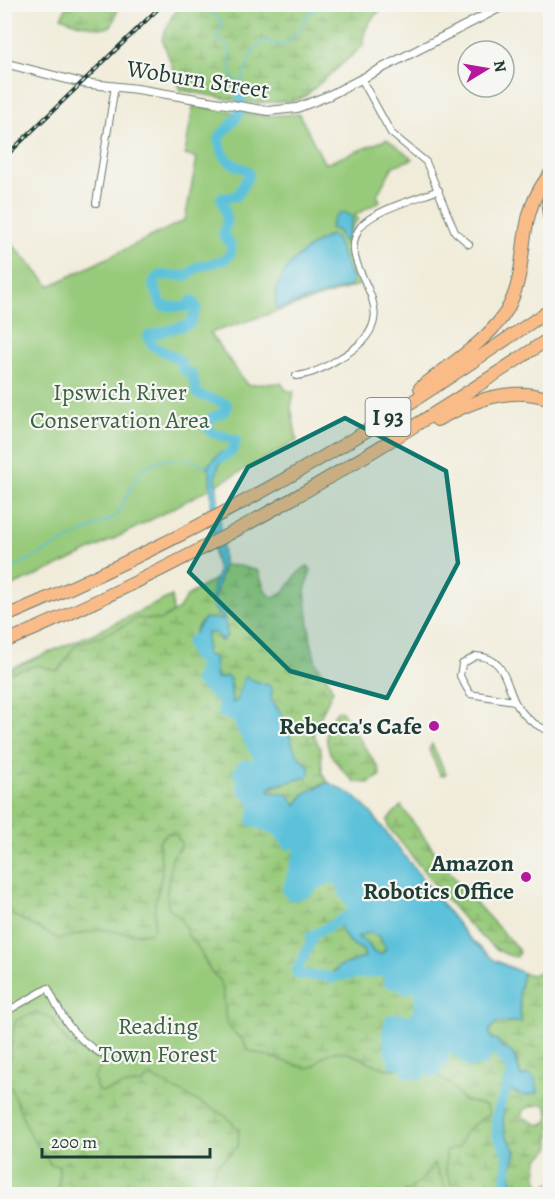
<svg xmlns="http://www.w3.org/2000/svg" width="555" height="1199" font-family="Alegreya,serif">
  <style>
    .green { fill: #97ca7a; stroke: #5b8457; stroke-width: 1.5 }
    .wetland { fill: url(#wetland-marsh); stroke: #5b8457; stroke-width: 1.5; fill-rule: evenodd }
    .water { fill: #5cc1da; stroke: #3e7f87; stroke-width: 1.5; fill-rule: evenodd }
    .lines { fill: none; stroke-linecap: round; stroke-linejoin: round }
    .stream { stroke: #5cc1da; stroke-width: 1.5 }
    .river { stroke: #5cc1da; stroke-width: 10 }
    .minor-casing { stroke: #687a6e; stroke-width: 8 }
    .tertiary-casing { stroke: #687a6e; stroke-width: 10 }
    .motorway-casing { stroke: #687a6e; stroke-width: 14 }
    .minor { stroke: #fff; stroke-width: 6 }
    .tertiary { stroke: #fff; stroke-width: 8 }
    .motorway { stroke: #f9bc89; stroke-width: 12 }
    .rail-casing { stroke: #1f3d34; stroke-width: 4 }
    .rail { stroke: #f6f6f2; stroke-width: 1.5; stroke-dasharray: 4.5; stroke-linecap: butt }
    .marked { fill: #0f766e; fill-opacity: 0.2; stroke: #0f766e; stroke-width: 4.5; stroke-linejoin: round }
    .poi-dot { fill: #b5179e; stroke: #f6f6f2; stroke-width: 2 }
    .labels { text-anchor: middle; stroke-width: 4.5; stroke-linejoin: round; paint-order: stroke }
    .shield { fill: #f6f6f2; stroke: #60746d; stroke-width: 1.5 }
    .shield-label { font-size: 22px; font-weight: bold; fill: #1f3d34 }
    .street-label { font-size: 24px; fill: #1f3d34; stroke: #f6f6f2 }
    .park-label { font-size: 24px; fill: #3d6046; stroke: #f6f6f2 }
    .poi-label { font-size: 24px; font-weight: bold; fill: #1f3d34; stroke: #f6f6f2; text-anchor: end }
  </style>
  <defs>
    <pattern id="wetland-marsh" width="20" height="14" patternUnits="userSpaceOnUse" patternTransform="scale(1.5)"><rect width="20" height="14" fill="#97ca7a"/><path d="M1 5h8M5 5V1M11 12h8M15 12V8" fill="none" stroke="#7ba565"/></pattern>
  </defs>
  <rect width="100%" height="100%" fill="#f6f6f2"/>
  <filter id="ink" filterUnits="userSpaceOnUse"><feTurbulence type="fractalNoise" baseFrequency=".0167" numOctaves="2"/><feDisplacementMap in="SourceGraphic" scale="12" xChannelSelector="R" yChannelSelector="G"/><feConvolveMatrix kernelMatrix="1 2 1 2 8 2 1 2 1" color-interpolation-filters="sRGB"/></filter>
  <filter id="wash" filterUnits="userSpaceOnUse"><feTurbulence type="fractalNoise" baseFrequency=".008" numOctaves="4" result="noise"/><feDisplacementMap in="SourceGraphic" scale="24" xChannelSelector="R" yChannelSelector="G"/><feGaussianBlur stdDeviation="1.35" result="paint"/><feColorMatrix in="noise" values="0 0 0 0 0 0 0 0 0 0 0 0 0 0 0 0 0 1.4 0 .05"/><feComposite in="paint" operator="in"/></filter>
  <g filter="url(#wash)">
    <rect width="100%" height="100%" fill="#f1ecda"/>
    <!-- green -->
    <path class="green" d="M193,106L264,116L299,114L325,164L387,139L413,159L393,166L377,195L380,201L355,215L358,219C339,240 351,262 359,285L210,333L247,385L281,383L286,390L294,392L291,407L297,441C201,493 106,547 5,589L4,235L50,286L185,220L197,158L185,155Z
      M172,596L174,633L315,933L404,1064L417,1075L421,1074L422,1068L425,1067L434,1073L484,1060L503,1194H5V671L90,635Z
      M432,744L446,774L441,776L429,750Z"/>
    <!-- wetland -->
    <path class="wetland" d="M184,4H387V5C372,17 363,26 363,46L304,97L292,101L251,103L181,90L162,39L172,16Z
      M68,5V4L119,5C116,11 116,23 109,27C100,31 70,21 61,17Z
      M223,565L239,566L258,571L266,592L274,598C291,591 292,573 308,566L311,570L305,591L311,642L316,663L327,678L333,690L313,733L321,750L322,773L328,782L316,787L301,798L296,805L283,793L270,792L269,789L289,780L299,779L309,766C291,751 294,749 288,728C286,719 276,707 271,698L272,689L251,680L237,701L232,703L231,685L216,679L214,657L206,655L207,632L216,633L220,641L227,635L224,619L214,602L215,588L222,573Z
      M215,579L212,600L223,620L200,623L195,631L196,639L192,640L197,644L194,651L202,658V673L208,672L199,681L222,700L231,718L239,719L259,758L246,786L248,795L256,803L253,815L263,827L277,830L289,844H300L301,848L287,891L292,896L334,878L339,879L345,895L355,908L347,916L348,939L363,950L365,957L333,971V976L368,975L379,970L387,971V979L399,987L419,984L420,998L417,1015L407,1021L399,1018L391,1020L387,1032L396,1062L405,1065L402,1068C396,1068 389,1070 383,1068C359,1059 334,1037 315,1066L306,1068L247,1050L244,1041C214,1019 231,1009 220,980L211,972L196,944L188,936L181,918L168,907L167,892L172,858L182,845L176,834L167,833L159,841L162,874L155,903L154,929L150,933L130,934L100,929L59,939L5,911V674L38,665L57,671C67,663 68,652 77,644C96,638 121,629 137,618L161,620L179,609L187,596Z
      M337,711L342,712L379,769L380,776L368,783L355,782C332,761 314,740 337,711Z
      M401,806L460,886L517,948L519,953L517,957C482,957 413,854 388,827V819Z
      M369,931L380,937L386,949L381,954L373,952L369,944L357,937Z
      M550,968V1149L538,1159C537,1168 535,1181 542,1187L550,1183V1194H513L511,1169L516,1151L505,1134L503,1123L504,1104L510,1090L524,1096L538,1090L530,1074L521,1077C519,1071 519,1062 515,1057C508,1046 494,1046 489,1033C494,1016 509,1024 521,1022L519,992L523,973L532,975ZM545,1104L550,1117L545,1124L539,1125L522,1117V1112L531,1106Z
      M36,1012L54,1019C60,1045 84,1052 105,1062L94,1077L97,1090L103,1092L121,1086L142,1083L150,1076L224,1115L239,1129L238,1147L217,1165L212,1178L191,1194H59V1165H51L29,1133L5,1073L9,1065L15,1021Z
      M450,1046C468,1055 464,1064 488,1056L491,1050H497L512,1072L496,1117L499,1140L508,1154L506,1187L503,1194H456L446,1171V1151L458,1147L467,1129L489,1114L486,1106L463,1100L452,1086L434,1073L444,1060L443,1052Z
      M434,1164L449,1194H403L421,1181Z"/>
    <!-- water -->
    <path class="water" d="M343,212L353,217L344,244L338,231L330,228L334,218Z
      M330,235L335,237L352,279L351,286L277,309C268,276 304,248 330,235Z
      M231,449L234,454L219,464L216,475C217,503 223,532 223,561C223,576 215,587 214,602L224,615L227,635L222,641L216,633H207L206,655L214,657L216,679L226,676L230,679L232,703L237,701L244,677L270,686L272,689L271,699C276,707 286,719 288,728C293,748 293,752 309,766L310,773L307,777L273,786L269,789L270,792L288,794L296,805L305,793L328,782L354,796L371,813L467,936L494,960L523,973L519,992L521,1022C509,1024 494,1016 489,1033L492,1039L498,1040L501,1048C518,1050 516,1065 521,1077L528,1074C535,1076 538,1086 538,1093L524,1096L510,1090L504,1104L503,1123L505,1134L516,1151L511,1169L513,1194H503L506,1187L508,1154L497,1135L496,1117L512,1072L497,1050H491L484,1060L470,1063L450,1046L443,1052L444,1060L434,1073L425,1067L417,1075L408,1073L404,1064L393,1062L396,1056L390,1054L387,1032L390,1020L399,1018L407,1021L417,1015L420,998L419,984L413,983L407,989L394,982L389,983L387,971L333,976L338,967L365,957L363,950C351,945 343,938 340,925L355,908C350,897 344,892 339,879L334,878L311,886L308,892L292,896L287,891L301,846L294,842L289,845L277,830L252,821L256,803L244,788L255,771L259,758L239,719L223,713L222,700L198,680L206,677L208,672H201L204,667L202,659L196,657L191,645L197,644L191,640L195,639V631L205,618L223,620L212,606V589L218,571L214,556L210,475L209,469L206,467L220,453ZM369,932L380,937L386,949L381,954L373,952L367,942L357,937Z"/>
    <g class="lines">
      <!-- stream -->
      <path class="stream" d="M203,4L222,22L217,39L229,47L232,76L239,85
        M240,87C245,72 250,49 265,40L275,45L286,44L300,30L308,13L325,4
        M4,572L116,516L141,469L162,459L191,460L207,466"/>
      <!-- river -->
      <path class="river" d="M222,458L232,451L236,440L212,433L206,426L211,418L226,411L227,404L197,394L192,374L183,370L180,360L153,346L148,336L190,324L197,307L192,300L186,307L162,306L153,284L156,278L161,275L186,276L198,267L224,260L231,253V245L223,234C229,223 226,209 221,198L237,196L249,175L247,170C228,164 223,158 218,139C235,117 245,119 240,87
        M195,639L191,641L196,642V645H191L196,657L202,658L204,667L201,672H208L206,677L198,680L222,700L223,713L239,719L241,728L259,758L251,777H244L250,766L247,764L242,766L238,773L242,780L243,790L256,803L252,821L277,830L289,845L294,842L301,846L287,891L292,896L308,892C312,885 331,876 339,879L345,895L355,908L347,916L310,937L311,942L296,972L299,975L327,976L330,979L338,976L387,971L389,983L394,982L407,989L414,983L419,984L420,998L417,1015L407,1021L399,1018L390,1020L387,1032L390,1054L396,1056L393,1062L404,1064L408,1073L421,1074L422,1068L425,1067L434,1073L444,1060L443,1052L450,1046L470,1063L484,1060L491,1050H497L512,1072L496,1117L497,1135L508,1154L506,1187L503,1194"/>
    </g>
  </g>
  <g filter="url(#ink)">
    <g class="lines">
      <defs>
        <path id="minor" d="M362,80L391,133L426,162L455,232L469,244
          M96,203L115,86
          M296,376C316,374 328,365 345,355C418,309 329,269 361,226C374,210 419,198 439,190
          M514,701L470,694L460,676L462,664L476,656C505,657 505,682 515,702C523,716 535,726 550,731
          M4,1013L48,988C63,1019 71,1035 100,1053"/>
        <path id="tertiary" d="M4,63L82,83L137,89L268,111L297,108L330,95L507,4"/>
        <path id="motorway" d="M550,192L548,208L550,221
          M420,388C448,365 495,337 510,304C531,259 514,218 550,174
          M437,420C473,401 510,385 550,399
          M4,617C122,567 235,510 345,444C415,402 482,355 550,310
          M4,642C198,561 377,454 550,338"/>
      </defs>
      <!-- minor casing -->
      <use href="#minor" class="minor-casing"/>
      <!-- tertiary casing -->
      <use href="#tertiary" class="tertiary-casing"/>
      <!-- motorway casing -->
      <use href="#motorway" class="motorway-casing"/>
      <!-- minor -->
      <use href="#minor" class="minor"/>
      <!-- tertiary -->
      <use href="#tertiary" class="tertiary"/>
      <!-- motorway -->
      <use href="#motorway" class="motorway"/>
      <defs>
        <path id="rail" d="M4,158L163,4"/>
      </defs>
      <!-- rail casing -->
      <use href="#rail" class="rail-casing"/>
      <!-- rail -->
      <use href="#rail" class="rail"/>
    </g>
  </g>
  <!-- marked area -->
  <path class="marked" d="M345,418L446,471L458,563L387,698L290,671L189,572L248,467Z"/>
  <!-- markers -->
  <g class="poi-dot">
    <circle cx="434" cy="726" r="6"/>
    <circle cx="526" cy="877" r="6"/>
  </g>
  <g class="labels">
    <!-- shield labels -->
    <rect class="shield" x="365.5" y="398" width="45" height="38" rx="4.5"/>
    <g class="shield-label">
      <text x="388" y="425">I 93</text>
    </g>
    <!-- street labels -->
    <g class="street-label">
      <text transform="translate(198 79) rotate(9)" y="8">Woburn Street</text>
    </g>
    <!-- park labels -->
    <g class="park-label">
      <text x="120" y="400">Ipswich River<tspan x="120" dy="28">Conservation Area</tspan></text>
      <text x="158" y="1034">Reading<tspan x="158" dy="28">Town Forest</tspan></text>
    </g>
    <!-- poi labels -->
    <g class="poi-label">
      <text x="422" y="734">Rebecca's Cafe</text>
      <text x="514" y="871">Amazon<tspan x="514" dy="28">Robotics Office</tspan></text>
    </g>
  </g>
  <!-- margin -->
  <rect width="555" height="1199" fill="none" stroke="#f6f6f2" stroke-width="24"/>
  <!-- north arrow -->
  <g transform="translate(486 69) rotate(79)"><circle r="28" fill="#f6f6f2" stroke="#a0aca6" stroke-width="1.5"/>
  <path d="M0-4.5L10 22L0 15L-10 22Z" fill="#b5179e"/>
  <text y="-9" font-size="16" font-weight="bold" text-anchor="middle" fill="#1f3d34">N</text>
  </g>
  <!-- scale -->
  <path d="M42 1148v9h168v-9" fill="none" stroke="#1f3d34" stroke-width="3"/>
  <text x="51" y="1148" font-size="18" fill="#1f3d34" stroke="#f6f6f2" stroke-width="4.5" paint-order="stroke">200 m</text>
</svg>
